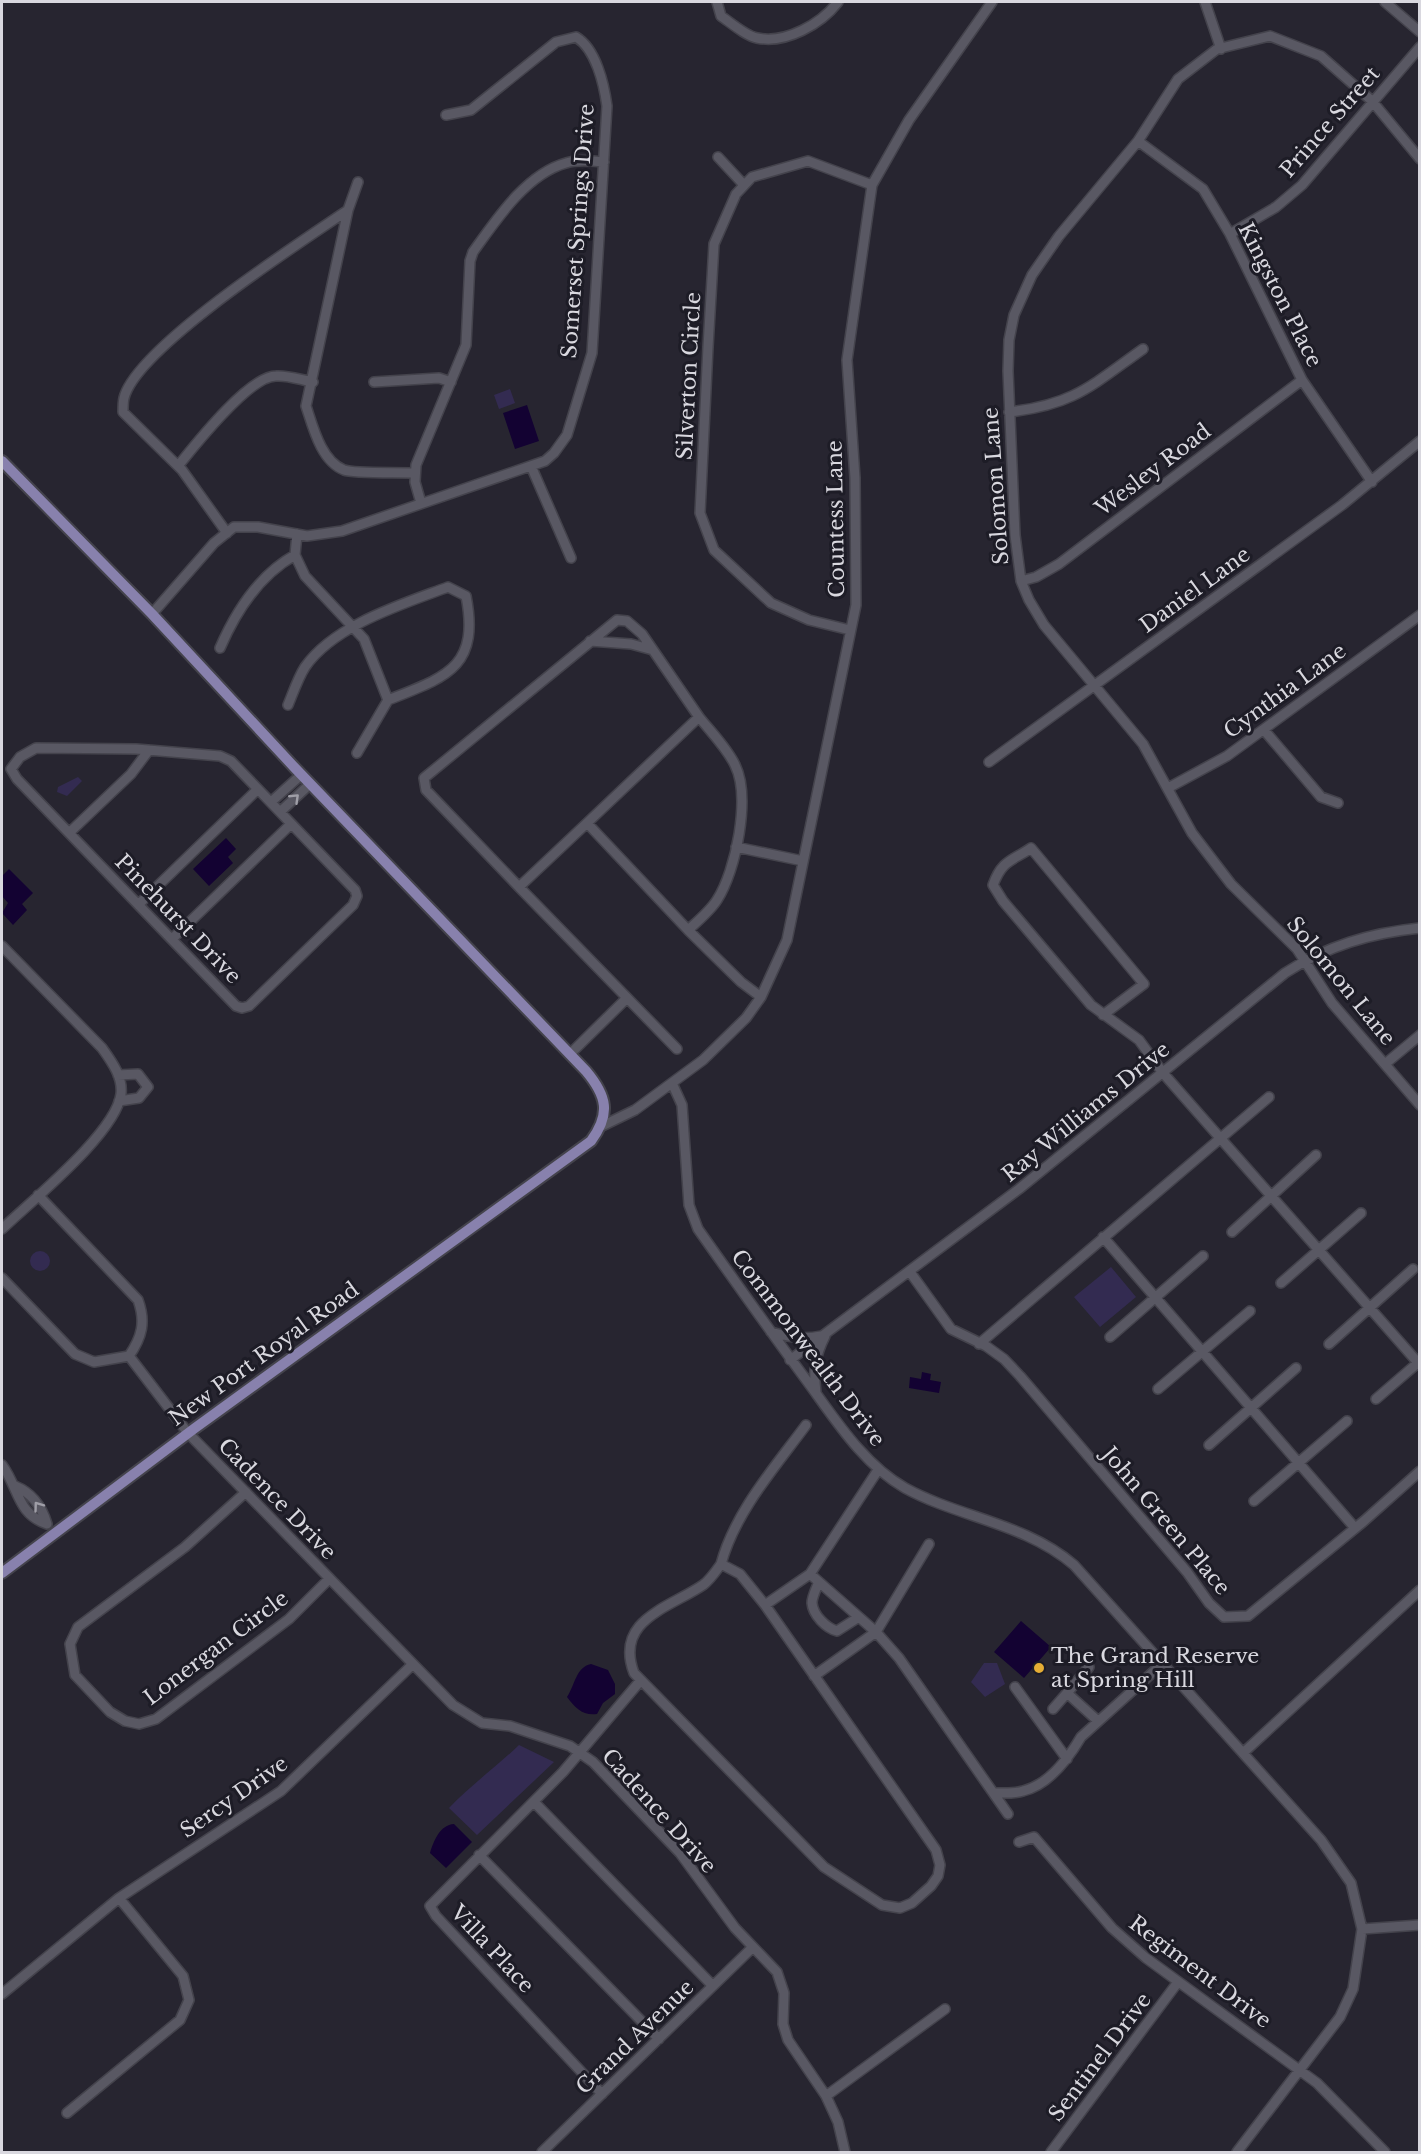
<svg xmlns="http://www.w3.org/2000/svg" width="1421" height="2154" font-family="'Libre Baskerville',serif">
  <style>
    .green { fill: #332b51 }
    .water { fill: #130232 }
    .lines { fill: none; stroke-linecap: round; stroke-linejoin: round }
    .minor-casing { stroke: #44434c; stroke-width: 12 }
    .major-casing { stroke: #44434c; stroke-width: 14 }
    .minor { stroke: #595863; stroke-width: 9 }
    .major { stroke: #8881ad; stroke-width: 10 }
    .oneway { stroke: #9f9ea7 }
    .poi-dot { fill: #e5ad35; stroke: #1d1c26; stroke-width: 2 }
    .labels { text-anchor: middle; stroke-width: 6; stroke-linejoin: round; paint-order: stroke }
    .street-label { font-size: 21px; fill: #d9d8df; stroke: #1d1c26 }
    .poi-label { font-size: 21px; fill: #d9d8df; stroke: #1d1c26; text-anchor: start }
  </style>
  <rect width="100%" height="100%" fill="#272530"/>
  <!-- green -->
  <path class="green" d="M510,389L515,403L499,409L494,395Z
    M78,777L82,781L67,796L57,792L58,787Z
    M30 1261a10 10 0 1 1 20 0a10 10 0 1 1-20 0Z
    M1111,1267L1136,1297L1100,1327L1074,1297Z
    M984,1663H997L1005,1684L985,1697L971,1682Z
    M519,1745L554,1762L477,1835L449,1808C471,1785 496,1767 519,1745Z"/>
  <!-- water -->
  <path class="water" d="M527,405L539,441L515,449L503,413Z
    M226,838L236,849L228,857L233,863L209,886L193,869Z
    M9,869L33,893L22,904L27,910L13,925L2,913L8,903L2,896V876Z
    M922,1372L931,1374L930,1380L941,1382L939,1393L909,1388L910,1377L921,1379Z
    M1021,1621L1051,1647L1024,1678L994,1652Z
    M591,1664L608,1670L615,1684V1694L603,1703L597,1714C583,1716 575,1708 567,1697C575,1685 576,1667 591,1664Z
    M454,1824L472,1842L446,1868L430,1853C434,1840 440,1825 454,1824Z"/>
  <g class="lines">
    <defs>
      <path id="minor" d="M717,2L721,16C731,23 746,36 757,38C786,44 821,24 838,2
        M1205,2L1221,49
        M1385,2L1420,32
        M1138,141L1203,189L1230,234L1302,380L1372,482
        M718,157L744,185
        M1420,159L1372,101L1321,56L1270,36L1217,49L1178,79L1138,141L1059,236L1032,275L1014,315L1009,340L1008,371L1015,535L1021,581L1029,600L1044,625L1143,744L1192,833L1231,884L1297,949L1332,1003L1420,1105
        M358,182L348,210L306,406C313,427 321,461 344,470C355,474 399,472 414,473
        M1230,234L1276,207L1302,185L1420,47
        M374,382L439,378L451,382
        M1009,412C1074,405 1092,385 1143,349
        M178,466C195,445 249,376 276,376C288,375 301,380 313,382
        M531,466L571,558
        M421,503L415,482L416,465L466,345L470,261L473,252C496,220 526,174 566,163C578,159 591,161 604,162
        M227,533L182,470L123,412C123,408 123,402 124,398C136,348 301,242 348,210
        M295,555L305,576L364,639L388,700
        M1021,581L1036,577L1059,564L1302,380
        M152,614L214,543L234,527H258L307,536L342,531L545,461L554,453L567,435L592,353L607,106C604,84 596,49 576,37L556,42L471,110L446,115
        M850,630L809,620L771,603L714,550L700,513L708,347L714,244L736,194L752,177L808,161L872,185
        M590,641L631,644L653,650
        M220,648C236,611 259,575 295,555L297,534
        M288,705C293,693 298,678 305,667C334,625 403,604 448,587L466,596C480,668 446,677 388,700
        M1264,730L1321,797L1338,803
        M36,748L136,749L220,756L231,761L355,890L357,896L353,905L249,1006L242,1008L236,1006L17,779L11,769L20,757Z
        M357,753L388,700
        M989,762L1342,505L1420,441
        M1168,788L1227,756L1420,615
        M271,802L301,775
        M280,812L310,784
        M587,823L699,717C711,732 727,748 735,765C751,797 736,871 717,900C710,911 698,921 688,930
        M70,832L131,774L149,750
        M736,847L803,861
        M519,887L426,790L424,778L617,620L627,621L642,634L699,717
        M139,904L258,789
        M172,939L291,824
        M2,946L102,1048C112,1062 123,1077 121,1094C116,1133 31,1201 2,1229
        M1103,1015L1144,984L1031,848C1012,861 1002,860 993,885L1003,901L1091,1005L1139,1040L1163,1073L1420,1365
        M677,1049L519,887L587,823L688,930L741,982L761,997
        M570,1054L627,998
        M1385,1064L1420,1035
        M118,1075L138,1074L148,1087L139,1098L119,1101
        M672,1083L682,1105L689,1205L698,1229C734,1280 770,1331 807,1381C835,1419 863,1464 905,1488C960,1518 1025,1523 1074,1565L1321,1840L1351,1883L1362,1929L1353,1989L1340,2017L1237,2152
        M602,1126L635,1110L703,1060L746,1018L761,997L787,940L856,605L855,478L847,360L872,185L909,120L992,2
        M38,1195L138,1300C146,1322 142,1337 129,1356
        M1232,1232L1316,1155
        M1103,1237L1355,1528
        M910,1272L951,1329L986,1346L1004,1359L1020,1376L1187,1572L1209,1603L1224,1617L1248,1616L1364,1521L1420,1471
        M2,1278L75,1354L94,1362L129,1356L188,1433L453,1705L482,1723L510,1726L570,1746L593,1762L680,1853L735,1928L777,1972L784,1993L783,2024L788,2040L826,2096L838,2122L845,2152
        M1281,1283L1361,1213
        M771,1332C789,1337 803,1340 821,1336
        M1110,1337L1203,1256
        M979,1344L1269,1097
        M1329,1344L1413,1269
        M790,1360L1019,1189L1285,973C1327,946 1370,933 1420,928
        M1158,1389L1250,1311
        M816,1392C813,1370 815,1356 825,1336
        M1376,1399L1420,1361
        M806,1425C775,1467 735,1512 721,1564L740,1574L765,1605L810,1574L878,1470
        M1209,1445L1296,1368
        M2,1465C19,1488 17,1514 47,1524C42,1507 32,1493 15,1486
        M246,1492L185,1547L78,1627L70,1644L75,1675L110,1712L125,1721L139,1724L156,1719L289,1619L329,1579
        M1254,1501L1347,1421
        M929,1544L876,1632L899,1658L1008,1814
        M721,1564C716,1571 710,1580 703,1585C669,1608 614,1620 634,1673L824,1867L882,1905L900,1908L912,1903L931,1886L938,1876L940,1865L936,1850L765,1605
        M810,1574L876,1632L814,1676
        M818,1584C816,1589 812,1597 812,1603C813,1615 826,1628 837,1631L859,1617
        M1089,1667L1067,1693L1098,1721
        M1015,1687L1067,1759
        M1053,1709L1067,1693
        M1243,1753L1420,1590
        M994,1793C1003,1793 1014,1794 1023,1791C1048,1785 1068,1759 1081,1737L1162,1664
        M534,1802L713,1986
        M1019,1842L1034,1837L1112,1928L1146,1958L1317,2083L1385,2152
        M479,1855L659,2039
        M1362,1929L1420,1925
        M2,1994L119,1898L281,1791L412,1665
        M602,2094L436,1916L430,1906L563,1772L641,1680
        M826,2096L945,2009
        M67,2113L180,2020L189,2000L183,1976L119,1898
        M542,2152L753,1947
        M1051,2152L1178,1982"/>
      <path id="major" d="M2,461L152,614L295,768L586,1071C607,1096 611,1114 591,1141L195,1428L2,1573"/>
    </defs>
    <!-- minor casing -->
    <use href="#minor" class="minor-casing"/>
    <!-- major casing -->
    <use href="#major" class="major-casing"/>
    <!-- minor -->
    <use href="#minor" class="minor"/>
    <!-- major -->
    <use href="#major" class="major"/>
  </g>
  <!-- one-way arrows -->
  <defs><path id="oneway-chevron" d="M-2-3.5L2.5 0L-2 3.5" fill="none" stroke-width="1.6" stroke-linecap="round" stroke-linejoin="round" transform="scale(1.5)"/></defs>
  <g class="oneway">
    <use href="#oneway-chevron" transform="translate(295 798) rotate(-44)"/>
    <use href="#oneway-chevron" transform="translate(38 1506) rotate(-126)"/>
  </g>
  <!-- markers -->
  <circle class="poi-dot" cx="1039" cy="1668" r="6"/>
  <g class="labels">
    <!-- street labels -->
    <g class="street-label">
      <text transform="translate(1330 122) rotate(-49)" y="7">Prince Street</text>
      <text transform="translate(578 231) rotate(-86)" y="7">Somerset Springs Drive</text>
      <text transform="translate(1280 295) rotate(63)" y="7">Kingston Place</text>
      <text transform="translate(689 376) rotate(-87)" y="7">Silverton Circle</text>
      <text transform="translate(1153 470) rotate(-37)" y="7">Wesley Road</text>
      <text transform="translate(996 486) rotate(-94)" y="7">Solomon Lane</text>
      <text transform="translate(836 519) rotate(-91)" y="7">Countess Lane</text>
      <text transform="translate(1195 590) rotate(-36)" y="7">Daniel Lane</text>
      <text transform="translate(1285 691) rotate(-36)" y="7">Cynthia Lane</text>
      <text transform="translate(178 919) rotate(46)" y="7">Pinehurst Drive</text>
      <text transform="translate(1341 981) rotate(51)" y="7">Solomon Lane</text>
      <text transform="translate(1086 1112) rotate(-39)" y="7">Ray Williams Drive</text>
      <text transform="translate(808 1348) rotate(53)" y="7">Commonwealth Drive</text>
      <text transform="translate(264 1354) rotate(-36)" y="7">New Port Royal Road</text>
      <text transform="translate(277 1499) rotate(46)" y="7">Cadence Drive</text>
      <text transform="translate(1166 1521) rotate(50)" y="7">John Green Place</text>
      <text transform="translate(216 1648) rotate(-37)" y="7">Lonergan Circle</text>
      <text transform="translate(234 1797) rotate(-35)" y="7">Sercy Drive</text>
      <text transform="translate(659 1811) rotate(48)" y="7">Cadence Drive</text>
      <text transform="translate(492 1949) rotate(47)" y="7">Villa Place</text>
      <text transform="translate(1200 1972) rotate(37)" y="7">Regiment Drive</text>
      <text transform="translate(635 2037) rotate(-44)" y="7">Grand Avenue</text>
      <text transform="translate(1100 2057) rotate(-53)" y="7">Sentinel Drive</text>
    </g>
    <!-- poi labels -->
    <g class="poi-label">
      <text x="1051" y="1663">The Grand Reserve<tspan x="1051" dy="24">at Spring Hill</tspan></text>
    </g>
  </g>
  <!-- border -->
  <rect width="1421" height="2154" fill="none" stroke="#d9d8df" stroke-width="6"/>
</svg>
